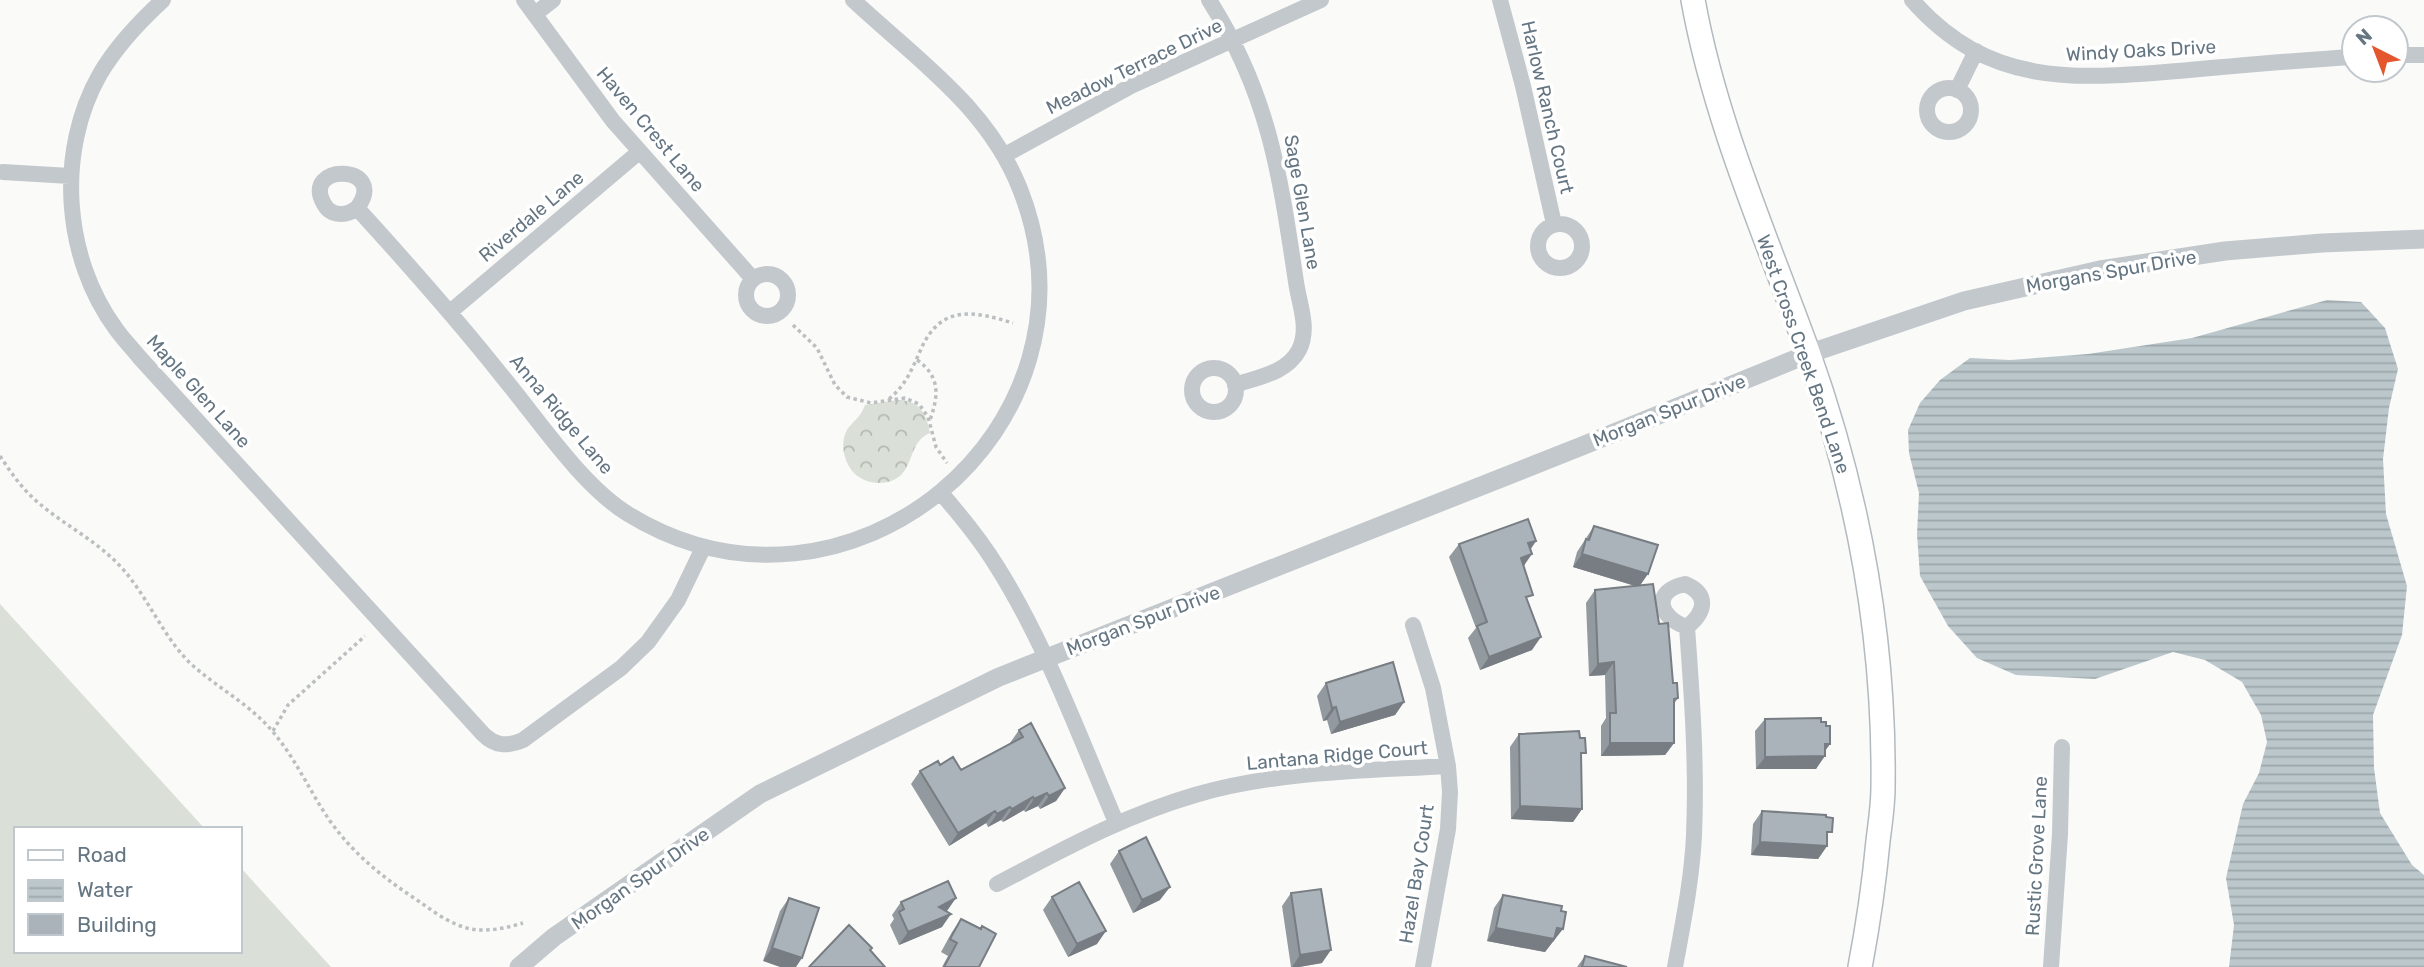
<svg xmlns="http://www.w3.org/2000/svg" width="2424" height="967" font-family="Rubik,sans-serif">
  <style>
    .grass { fill: #dadfd7 }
    .park { fill: url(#park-crowns) }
    .water { fill: url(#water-rules) }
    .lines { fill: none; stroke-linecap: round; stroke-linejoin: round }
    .secondary-casing { stroke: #b3babf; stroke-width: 26 }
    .path { stroke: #bbbfc2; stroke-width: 3.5; stroke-dasharray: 3.5 3.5; stroke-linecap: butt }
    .minor { stroke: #c3c8cc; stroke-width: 16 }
    .tertiary { stroke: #c3c8cc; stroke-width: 19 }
    .secondary { stroke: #fff; stroke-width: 23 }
    .wall { fill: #929a9f }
    .shaded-wall { fill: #777d82 }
    .building { fill: #aab3b9; stroke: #777d82; stroke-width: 2 }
    .labels { text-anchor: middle; stroke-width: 7; stroke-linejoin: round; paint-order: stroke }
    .street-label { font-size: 19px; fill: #657683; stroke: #fff }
  </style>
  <defs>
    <pattern id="park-crowns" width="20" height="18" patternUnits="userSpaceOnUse" patternTransform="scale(1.75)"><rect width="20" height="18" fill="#dadfd7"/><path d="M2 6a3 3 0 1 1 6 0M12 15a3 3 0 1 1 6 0" fill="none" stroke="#b4b9b4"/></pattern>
    <pattern id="water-rules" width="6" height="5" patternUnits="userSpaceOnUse" patternTransform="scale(1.75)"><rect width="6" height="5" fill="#bbc7cb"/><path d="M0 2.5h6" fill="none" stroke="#9ca6aa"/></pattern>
  </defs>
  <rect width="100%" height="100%" fill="#fafaf8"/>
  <!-- grass -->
  <path class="grass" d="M0,604L205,829H16V951H240V867L331,967H0Z"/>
  <!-- park -->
  <path class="park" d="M897,400C919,400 926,412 930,433C904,443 918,482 879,483C869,483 860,479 854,473C843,461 839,440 849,427C856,419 861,416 865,405Z"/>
  <!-- water -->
  <path class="water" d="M2327,300L2361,302L2385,328L2398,369L2389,408L2383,459L2386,514L2407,586L2402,635L2373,715L2374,768L2380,813L2412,865L2424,875V967H2229L2234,925L2226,878L2243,804L2259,773L2267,742L2261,715L2242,682L2205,660L2173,652L2095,679L2016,675L1977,658L1948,626L1920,576L1917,534L1919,493L1909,453L1908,430L1920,403L1940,380L1970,358L2010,360L2088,354L2192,338Z"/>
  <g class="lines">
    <defs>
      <path id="secondary" d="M1693,0C1715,122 1766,236 1808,352C1858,492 1885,640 1883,788C1883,806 1880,824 1878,841C1874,884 1868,925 1860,967"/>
    </defs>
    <!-- secondary casing -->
    <use href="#secondary" class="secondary-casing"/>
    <!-- path -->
    <path class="path" d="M793,325L817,348L835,385L847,397L871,403L905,398L919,404L928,417L936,447L947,463
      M917,360C940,376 939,395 930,420
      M889,399C906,385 912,369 921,349C941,304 974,311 1013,323
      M0,456C10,471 20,486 33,498C60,523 95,539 120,566C147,595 161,633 188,661C215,687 249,703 273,732C296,759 310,792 330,821C355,856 385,879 420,902C435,913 452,925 471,929C489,932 506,928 523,923
      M273,731L288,705L365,636"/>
    <!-- minor -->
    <path class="minor" d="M163,0C139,22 117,45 100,74C56,151 63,257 116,329C123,339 132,348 140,358L483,734C495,746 507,747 523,740L621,668L648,642L678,600L703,548
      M524,0L613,121L753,279
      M1209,0C1269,94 1280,175 1296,282C1299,304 1310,328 1299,350C1287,373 1258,377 1235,385
      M1500,0L1523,86L1554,224
      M1912,0C1991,90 2080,79 2189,70C2244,65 2299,60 2354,57
      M535,14L553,0
      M2396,55H2424
      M1927 110a22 22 0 1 1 44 0a22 22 0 1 1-44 0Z
      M1957,90L1976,51
      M1005,155L1131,86L1321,0
      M3,172L70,176
      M357,208C347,216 331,217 324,204C300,162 390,164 357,208C407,263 456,318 502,376C538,419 581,485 628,514C846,648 1114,428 1020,189C988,107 915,58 853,0
      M1538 246a22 22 0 1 1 44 0a22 22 0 1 1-44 0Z
      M746 295a21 21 0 1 1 42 0a21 21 0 1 1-42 0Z
      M450,312L639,152
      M1192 390a22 22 0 1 1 44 0a22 22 0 1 1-44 0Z
      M941,493C961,516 980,539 996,565C1045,642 1080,738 1116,822
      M1685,584C1709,594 1706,612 1687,627C1659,618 1651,591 1685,584Z
      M1413,625L1433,688L1448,766L1450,792L1448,829L1423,967
      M997,884C1064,849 1123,816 1195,795C1276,771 1365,771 1448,766
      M1675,967C1683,923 1692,879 1694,835C1697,765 1692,696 1687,627
      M2051,967L2060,834L2062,747"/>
    <!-- tertiary -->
    <path class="tertiary" d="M519,967L554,937L760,794L999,677L1582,446L1808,354L1964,301L2100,270L2225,251L2322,243L2424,239"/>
    <!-- secondary -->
    <use href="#secondary" class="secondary"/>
  </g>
  <!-- wall -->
  <path class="wall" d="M1594,526L1641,585L1659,624L1673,683L1678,698L1674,704V743L1665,755L1601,756V726L1606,718L1605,675L1589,676L1586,603L1595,590L1635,586L1573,567L1577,552Z
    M1536,541L1531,549L1524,566L1532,650L1480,670L1468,638L1476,628L1449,557L1459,544Z
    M1326,683L1404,702L1395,715L1331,734L1327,720L1323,721L1317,696Z
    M1765,719L1821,722L1826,726L1830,744L1825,751L1816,769H1756L1755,731Z
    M1019,730L1065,788L1056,801L1040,809L1038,806L1025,812L1024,810L1003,822L1001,820L988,827L986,823L949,846L911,784L920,771L940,765L961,770L1010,744V743Z
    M1519,734L1582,759V809L1573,822L1511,819L1510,747Z
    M1762,811L1827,840V846L1818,859L1751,855L1753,824Z
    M1119,851L1160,900L1133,913L1110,864Z
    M1291,893L1322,963L1299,967H1291L1282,906Z
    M1503,895L1554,942H1552L1545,952L1487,941L1494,908Z
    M1052,897L1097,944L1068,957L1043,910Z
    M789,898L819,908L763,961L780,911Z
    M901,902L947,911L942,927L899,945L890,925L894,919L892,915Z
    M961,919L979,967H942L948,956L941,952L952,932Z
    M1585,956L1627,967H1577Z"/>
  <!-- shaded-wall -->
  <path class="shaded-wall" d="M1536,541L1527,553L1528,543Z
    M1532,554L1523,567L1521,558Z
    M1582,554L1648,574L1639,587L1573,567Z
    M1541,637L1532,650L1480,670L1489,657Z
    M1614,662L1605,675L1589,676L1598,664Z
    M1404,702L1395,715L1331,734L1340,722Z
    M1336,707L1327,720L1323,721L1332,708Z
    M1610,743H1674L1665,755L1601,756Z
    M1825,744H1830L1821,756H1825L1816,769H1756L1765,757Z
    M1065,788L1056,801L1040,809L1049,796Z
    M1047,793L1038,806L1025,812L1034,799Z
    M1033,797L1024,810L1003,822L1012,809Z
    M1520,806L1582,809L1573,822L1511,819Z
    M1010,807L1001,820L988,827L997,814Z
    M995,811L986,823L949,846L958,833Z
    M1760,842L1827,846L1818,859L1751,855Z
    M1170,887L1160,900L1133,913L1142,900Z
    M956,898L947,911L939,907Z
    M951,914L942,927L899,945L908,932Z
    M1496,928H1557L1563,929L1545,952L1487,941Z
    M1106,931L1097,944L1068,957L1077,944Z
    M772,948L802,958L796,967H780L763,961Z
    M1331,950L1322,963L1299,967H1292L1300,955Z"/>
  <!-- building -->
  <path class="building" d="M1528,519L1536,541L1528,543L1532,554L1521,558L1533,595L1526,597L1541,637L1489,657L1477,626L1487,622L1459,544Z
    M1594,526L1658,545L1648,574L1582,554L1586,539L1589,540Z
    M1653,584L1659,624L1668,623L1673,683H1677L1678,698L1674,699V743H1610V713H1616L1614,662L1598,664L1595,590Z
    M1393,662L1404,702L1340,722L1336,707L1332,708L1326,683Z
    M1821,718V722H1826V726H1830V744H1825V756L1765,757V719Z
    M1031,723L1065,788L1049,796L1047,793L1034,799L1033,797L1012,809L1010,807L997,814L995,811L958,833L920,771L938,761L940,765L953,757L961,770L1023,737L1019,730Z
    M1579,731L1580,738H1585L1586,753H1581L1582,809L1520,806L1519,734Z
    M1762,811L1826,815V817L1833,818L1832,832H1827V846L1760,842Z
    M1146,837L1170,887L1142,900L1119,851Z
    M948,881L956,898L939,907L951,914L908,932L899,912L904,909L901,902Z
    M1079,882L1106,931L1077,944L1052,897Z
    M1321,889L1331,950L1300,955L1291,893Z
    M1503,895L1562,906L1561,911L1566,912L1563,929L1557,928L1554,939L1496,928Z
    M789,898L819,908L802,958L772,948Z
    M961,919L981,929L982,926L996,934L979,967H944L957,943L950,939Z
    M849,925L872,948L870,950L885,967H809Z
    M1585,956L1627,967H1582Z"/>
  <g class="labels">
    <!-- street labels -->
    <g class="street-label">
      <text transform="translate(2141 50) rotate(-3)" y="7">Windy Oaks Drive</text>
      <text transform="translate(1134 66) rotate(-26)" y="7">Meadow Terrace Drive</text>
      <text transform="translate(1548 107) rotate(77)" y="7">Harlow Ranch Court</text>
      <text transform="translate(651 129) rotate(50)" y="7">Haven Crest Lane</text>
      <text transform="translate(1303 202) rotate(80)" y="7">Sage Glen Lane</text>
      <text transform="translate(531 216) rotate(-40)" y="7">Riverdale Lane</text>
      <text transform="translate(2111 271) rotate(-10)" y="7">Morgans Spur Drive</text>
      <text transform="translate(1804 354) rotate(71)" y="7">West Cross Creek Bend Lane</text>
      <text transform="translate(199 391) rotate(48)" y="7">Maple Glen Lane</text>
      <text transform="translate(1669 410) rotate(-22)" y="7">Morgan Spur Drive</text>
      <text transform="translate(562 414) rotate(50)" y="7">Anna Ridge Lane</text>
      <text transform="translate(1143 620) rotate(-21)" y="7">Morgan Spur Drive</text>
      <text transform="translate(1337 755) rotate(-5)" y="7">Lantana Ridge Court</text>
      <text transform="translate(2036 856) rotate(-87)" y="7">Rustic Grove Lane</text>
      <text transform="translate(1416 874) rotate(-81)" y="7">Hazel Bay Court</text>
      <text transform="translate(640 878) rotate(-35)" y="7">Morgan Spur Drive</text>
    </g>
  </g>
  <!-- legend -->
  <rect x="14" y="827" width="228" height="126" fill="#ffffff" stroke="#c1c8cd" stroke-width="2"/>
  <rect x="28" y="850" width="35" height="10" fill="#ffffff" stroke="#c1c8cd" stroke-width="2"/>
  <text x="77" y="862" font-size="21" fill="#657683">Road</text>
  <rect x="28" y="880" width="35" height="21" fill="url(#water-rules)" stroke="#c1c8cd" stroke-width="2"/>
  <text x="77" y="897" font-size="21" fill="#657683">Water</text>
  <rect x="28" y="914" width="35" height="21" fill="#aab3b9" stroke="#c1c8cd" stroke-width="2"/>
  <text x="77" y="932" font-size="21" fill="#657683">Building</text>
  <!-- north arrow -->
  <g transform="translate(2375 49) rotate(318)"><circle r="33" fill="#ffffff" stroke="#c1c8cd" stroke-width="2"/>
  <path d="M0-5L12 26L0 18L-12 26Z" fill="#e4572e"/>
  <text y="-10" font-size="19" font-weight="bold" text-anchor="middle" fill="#657683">N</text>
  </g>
</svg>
